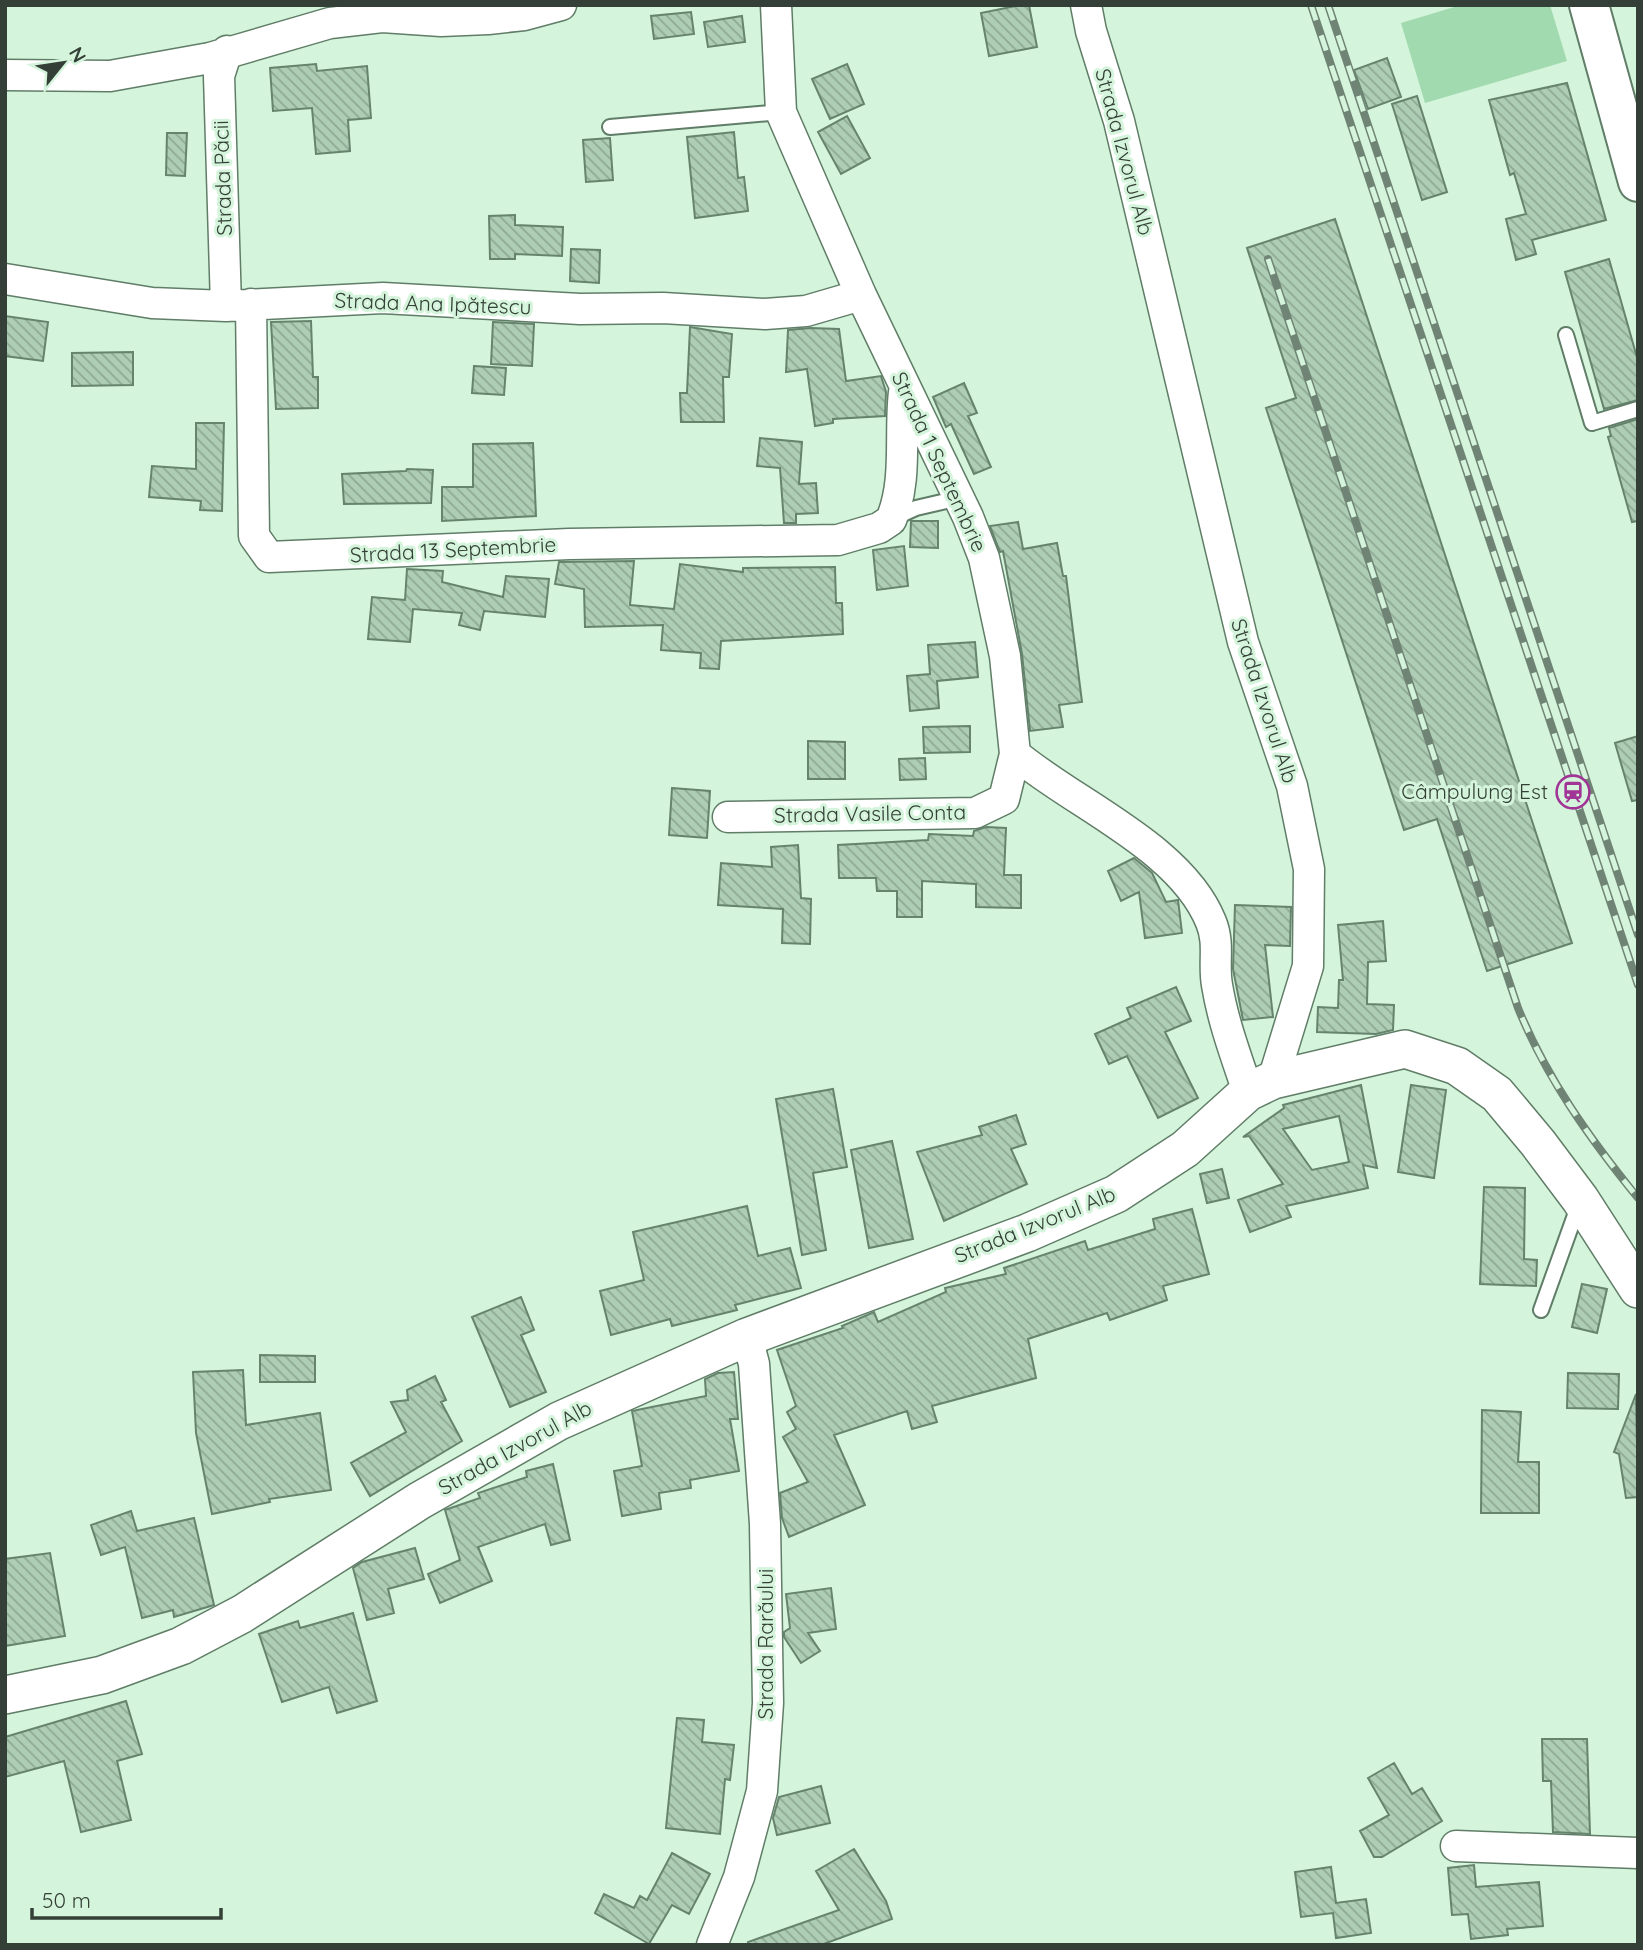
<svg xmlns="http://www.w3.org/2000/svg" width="1643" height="1950" font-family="Quicksand,sans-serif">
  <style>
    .green { fill: #a2daaf }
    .building { fill: url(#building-back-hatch); stroke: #66836d; stroke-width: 2; fill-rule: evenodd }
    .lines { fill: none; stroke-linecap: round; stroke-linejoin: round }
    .service-casing { stroke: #607d67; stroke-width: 18 }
    .minor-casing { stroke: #607d67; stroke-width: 33 }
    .tertiary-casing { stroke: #607d67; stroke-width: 40 }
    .trunk-casing { stroke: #607d67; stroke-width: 42 }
    .service { stroke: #fff; stroke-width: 14 }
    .minor { stroke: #fff; stroke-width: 30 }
    .tertiary { stroke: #fff; stroke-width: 37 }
    .trunk { stroke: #fff; stroke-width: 38 }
    .rail-casing { stroke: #708475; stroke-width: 8 }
    .rail { stroke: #d4f4db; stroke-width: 5; stroke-dasharray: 16; stroke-linecap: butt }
    .labels { text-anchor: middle; stroke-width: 6; stroke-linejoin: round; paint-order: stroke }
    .street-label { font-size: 21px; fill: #344037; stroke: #d4f4db }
    .poi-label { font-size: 21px; fill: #344037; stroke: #d4f4db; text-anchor: end }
  </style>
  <defs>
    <pattern id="building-back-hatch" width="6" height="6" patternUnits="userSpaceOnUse" patternTransform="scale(1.75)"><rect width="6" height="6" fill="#aecdb5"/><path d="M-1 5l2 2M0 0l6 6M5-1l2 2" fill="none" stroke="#8ea894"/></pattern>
  </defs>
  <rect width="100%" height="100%" fill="#d4f4db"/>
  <!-- green -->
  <path class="green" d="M1461,5H1550L1567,61L1425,103L1401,23Z"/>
  <!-- building -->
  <path class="building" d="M1020,5H1029L1037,47L989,56L981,13Z
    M691,12L694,34L654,39L651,16Z
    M742,16L745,42L708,47L704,22Z
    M1387,58L1401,97L1368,109L1354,70Z
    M316,64L317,71L367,66L371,118L348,120L350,151L316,154L312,108L273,111L270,68Z
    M847,64L864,104L830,119L812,79Z
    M1567,83L1606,220L1532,240L1536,254L1516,260L1506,219L1526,214L1514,173L1510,175L1489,100Z
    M1417,96L1447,192L1422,200L1392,104Z
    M847,116L870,158L841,174L818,132Z
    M734,132L738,178L744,177L748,211L695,218L687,137Z
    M167,133H187L185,176L166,175Z
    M610,138L613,180L586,182L583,140Z
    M515,215V225L563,227L562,256L515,254V259H490L489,216Z
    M1335,219L1572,943L1487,971L1437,819L1404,830L1266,408L1296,398L1247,248Z
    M571,249L600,250L599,283L570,281Z
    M1609,259L1638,361V400L1604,409L1565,272Z
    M5,316L48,322L43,361L5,356Z
    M311,321L313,377H318V408L276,409L271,322Z
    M493,322L534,324L532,366L491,364Z
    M690,327L732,334L729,377H723L724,422H681L680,393H687Z
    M811,328L839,329L846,381L881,376L886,392L885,416L833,419V423L815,426L807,369L786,372L788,330Z
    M133,352V385L72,386V353Z
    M474,366L506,368L504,395L472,393Z
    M964,383L977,413L968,416L991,467L974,474L951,424L946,427L933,397Z
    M1638,419V521L1632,522L1608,437L1611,436L1609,428Z
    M196,423H224L222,511L200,510L201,501L149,497L152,466L196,469Z
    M760,438L802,442L799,484L816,483L818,513L796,514V523H784L780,468L757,466Z
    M533,443L536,516L442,521V487H473V444Z
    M407,469L433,470L431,503L344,504L342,474L406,471Z
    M911,521H938V548L910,547Z
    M1018,522L1023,549L1057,543L1063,576H1066L1082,702L1059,705L1063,727L1030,731L1022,654L1003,551L1000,552L990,526Z
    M904,546L908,586L877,590L873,550Z
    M634,561L630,605L674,609L680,564L743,572V568L835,567L836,603H842L843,634L721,641L719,669L700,668L701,653L661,650L663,625L585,627L584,589L555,584L559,562Z
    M407,569L443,571L442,582L503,597L506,576L549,579L545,617L484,611L480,630L459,625L462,613L413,609L410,642L368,639L372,597L405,600Z
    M975,642L978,677L937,681L939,708L910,711L907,676L930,674L928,645Z
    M970,726V752L924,753L923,727Z
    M1638,736V800L1632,801L1615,743Z
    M808,741L845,742V779H808Z
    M925,758L926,779L900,780L899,759Z
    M672,788L710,791L707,838L669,835Z
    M986,827L1006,828L1004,875H1021V908L976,907V884L922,881V917H897V891H877L876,878H839L838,845L928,840L929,834L973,836L974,831Z
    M798,845L801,898L811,899L810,944L782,943L783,909L718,905L721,863L772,867L771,847Z
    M1134,858L1152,873L1166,902L1178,900L1182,933L1145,938L1139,892L1121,901L1108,871Z
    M1235,905L1291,907L1290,946L1265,945L1273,1017L1243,1020L1233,969Z
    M1383,921L1386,961L1368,962L1367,1004L1394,1005L1393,1030L1376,1034L1317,1032L1318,1007L1338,1008L1339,980H1343L1338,925Z
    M1176,987L1191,1021L1165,1032L1198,1098L1158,1118L1127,1056L1109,1064L1095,1034L1131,1018L1127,1008Z
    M1361,1085L1377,1168L1363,1165L1368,1188L1286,1206L1291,1217L1250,1232L1238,1200L1283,1184L1249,1136L1243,1137L1284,1108L1283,1105ZM1339,1116L1349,1162L1312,1170L1283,1129Z
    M1411,1085L1446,1090L1434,1178L1398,1172Z
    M833,1089L847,1167L813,1173L826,1250L802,1255L776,1099Z
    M1016,1115L1026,1144L1011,1149L1027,1184L944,1221L917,1152L982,1135L979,1127Z
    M892,1141L913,1239L869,1248L851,1150Z
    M1222,1169L1229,1198L1207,1203L1200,1174Z
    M1484,1187L1525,1188L1524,1259L1537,1260L1536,1286L1480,1284Z
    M747,1206L758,1256L790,1248L801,1288L735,1305L737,1310L672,1326L670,1319L611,1335L600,1291L644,1280L633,1232Z
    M1192,1209L1209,1274L1163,1286L1167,1300L1110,1320L1107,1313L1028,1339L1036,1378L932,1406L937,1422L912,1429L907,1411L834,1435L865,1505L789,1537L782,1518L780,1493L808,1482L783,1437L796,1429L787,1412L796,1406L777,1350L843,1328L842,1326L874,1312L878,1322L946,1292L945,1288L1006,1274L1004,1268L1085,1241L1088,1250L1155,1229L1153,1219Z
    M1582,1284L1607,1289L1597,1333L1572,1327Z
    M521,1297L534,1330L521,1335L546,1392L510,1407L472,1317Z
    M260,1355L315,1356V1382H260Z
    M243,1370L246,1425L320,1413L331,1490L269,1499L270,1502L212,1514L196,1433L193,1372Z
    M734,1372L738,1419H730L739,1471L690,1480L691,1488L659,1493L661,1509L622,1516L614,1471L642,1466L632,1411L706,1396L705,1379L718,1373Z
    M1568,1373L1619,1374L1618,1409L1567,1408Z
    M435,1376L446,1400L441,1402L462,1441L370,1496L351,1463L406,1432L391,1402L408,1400L407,1390Z
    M1636,1394L1638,1497L1626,1498L1619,1454L1614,1452Z
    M1482,1410L1521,1412L1518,1462H1539V1513H1481Z
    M553,1464L570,1540L551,1545L545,1524L478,1547L492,1581L440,1603L428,1574L460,1560L445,1510L480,1498L478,1493L527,1477L526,1471Z
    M131,1511L137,1531L194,1518L214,1605L174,1617L173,1610L142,1618L125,1547L101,1555L91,1525Z
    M415,1548L424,1579L388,1589L394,1613L367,1620L353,1568L362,1562Z
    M50,1553L65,1636L5,1646V1559Z
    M831,1588L836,1629L808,1633L820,1651L801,1663L784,1637V1632L790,1628L786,1594Z
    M353,1613L377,1701L337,1713L329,1687L282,1702L259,1634L298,1621L300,1628Z
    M126,1701L142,1754L117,1761L131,1820L81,1832L64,1761L5,1777V1737Z
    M677,1718L704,1720L702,1742L734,1745L730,1780L725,1779L720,1834L666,1828Z
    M1542,1739H1587L1590,1834L1553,1832L1551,1781H1543Z
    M1394,1763L1412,1794L1422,1788L1442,1821L1382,1857H1374L1360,1831L1389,1815L1368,1778Z
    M821,1786L830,1823L777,1835L773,1818L779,1797Z
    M854,1849L886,1901L892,1919L821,1945H749L748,1942L839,1910L816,1871Z
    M672,1853L710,1874L689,1914L672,1905L649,1944L595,1913L604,1894L634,1908L640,1896L647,1900Z
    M1474,1865L1476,1887L1539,1882L1543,1926L1507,1929L1508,1935L1471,1939L1468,1914L1452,1915L1448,1868Z
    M1331,1867L1336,1903L1366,1899L1371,1933L1336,1938L1333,1913L1301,1917L1295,1872Z"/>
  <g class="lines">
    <defs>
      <path id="service" d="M610,127L781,112
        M1566,335L1592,423L1638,409
        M892,519L916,508L959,498
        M1541,1310L1579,1204"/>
      <path id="minor" d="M776,5L781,112L861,295L968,517L984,558L1005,656L1015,754C1074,804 1181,847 1211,922C1220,944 1213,962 1217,985C1223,1022 1236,1056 1248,1092
        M1086,5L1091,31L1119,121L1243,642L1292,786L1309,869L1308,966L1273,1080
        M5,75L110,76L210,58L330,23L382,17L441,21L488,19L524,15L561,5
        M5,279L152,303L226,306L383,298L580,309L663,308L765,314L806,311L861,295
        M251,304L254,536L269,557L569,544L838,540L879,528L891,520C908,480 899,434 904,392
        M226,306L219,76L227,51
        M728,817L975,813L1004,799L1015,754
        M1456,1846L1638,1853
        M712,1945L739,1877L762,1791L768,1703L765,1524L754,1364L747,1337"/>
      <path id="tertiary" d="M5,1695L102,1675L181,1646L242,1614L419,1501L559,1421L747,1337L1027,1233L1116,1194L1185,1149L1248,1092L1273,1080L1405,1049L1457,1066L1497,1094L1538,1143L1580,1199L1638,1289"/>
      <path id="trunk" d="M1589,5L1638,182"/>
    </defs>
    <!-- service casing -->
    <use href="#service" class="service-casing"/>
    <!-- minor casing -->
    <use href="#minor" class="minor-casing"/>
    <!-- tertiary casing -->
    <use href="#tertiary" class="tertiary-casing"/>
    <!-- trunk casing -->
    <use href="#trunk" class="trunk-casing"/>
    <!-- service -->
    <use href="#service" class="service"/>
    <!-- minor -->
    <use href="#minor" class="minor"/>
    <!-- tertiary -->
    <use href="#tertiary" class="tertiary"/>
    <!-- trunk -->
    <use href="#trunk" class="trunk"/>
    <defs>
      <path id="rail" d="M1311,5L1638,985
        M1328,5L1638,935
        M1268,259L1518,1008C1547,1079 1590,1139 1638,1198"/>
    </defs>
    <!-- rail casing -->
    <use href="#rail" class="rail-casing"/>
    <!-- rail -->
    <use href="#rail" class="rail"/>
  </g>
  <!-- icons -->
  <defs>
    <symbol id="station-ring" viewBox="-11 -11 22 22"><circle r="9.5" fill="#d4f4db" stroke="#a03596" stroke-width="1.5"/><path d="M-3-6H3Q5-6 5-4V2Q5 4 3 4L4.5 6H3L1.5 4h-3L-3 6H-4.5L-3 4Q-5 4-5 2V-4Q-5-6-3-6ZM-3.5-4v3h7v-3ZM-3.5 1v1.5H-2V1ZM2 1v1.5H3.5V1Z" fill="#a03596"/></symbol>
  </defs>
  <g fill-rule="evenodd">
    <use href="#station-ring" x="1554" y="773" width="38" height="38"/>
  </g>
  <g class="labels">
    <!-- street labels -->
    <g class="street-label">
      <text transform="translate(1124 152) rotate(75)" y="7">Strada Izvorul Alb</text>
      <text transform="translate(223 178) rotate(-92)" y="7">Strada Păcii</text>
      <text transform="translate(433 304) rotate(2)" y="7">Strada Ana Ipătescu</text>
      <text transform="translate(939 462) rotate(65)" y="7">Strada 1 Septembrie</text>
      <text transform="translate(453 550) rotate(-3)" y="7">Strada 13 Septembrie</text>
      <text transform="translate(1264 701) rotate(72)" y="7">Strada Izvorul Alb</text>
      <text transform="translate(870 814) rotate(-1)" y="7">Strada Vasile Conta</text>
      <text transform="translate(1035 1225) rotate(-22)" y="7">Strada Izvorul Alb</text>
      <text transform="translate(515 1448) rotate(-29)" y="7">Strada Izvorul Alb</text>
      <text transform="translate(766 1644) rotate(-90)" y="7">Strada Rarăului</text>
    </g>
    <!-- poi labels -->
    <g class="poi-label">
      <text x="1548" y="799">Câmpulung Est</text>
    </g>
  </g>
  <!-- border -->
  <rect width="1643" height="1950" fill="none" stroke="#344037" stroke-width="14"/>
  <!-- north arrow -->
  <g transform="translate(63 63) rotate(60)" stroke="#d4f4db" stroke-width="5" paint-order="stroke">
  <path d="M0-5L12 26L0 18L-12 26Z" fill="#344037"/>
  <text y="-10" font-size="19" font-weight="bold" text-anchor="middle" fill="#344037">N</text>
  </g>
  <!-- scale -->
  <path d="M32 1908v10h189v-10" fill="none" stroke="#344037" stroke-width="3.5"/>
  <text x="42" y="1908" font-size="21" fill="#344037" stroke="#d4f4db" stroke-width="5" paint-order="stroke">50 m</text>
</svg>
